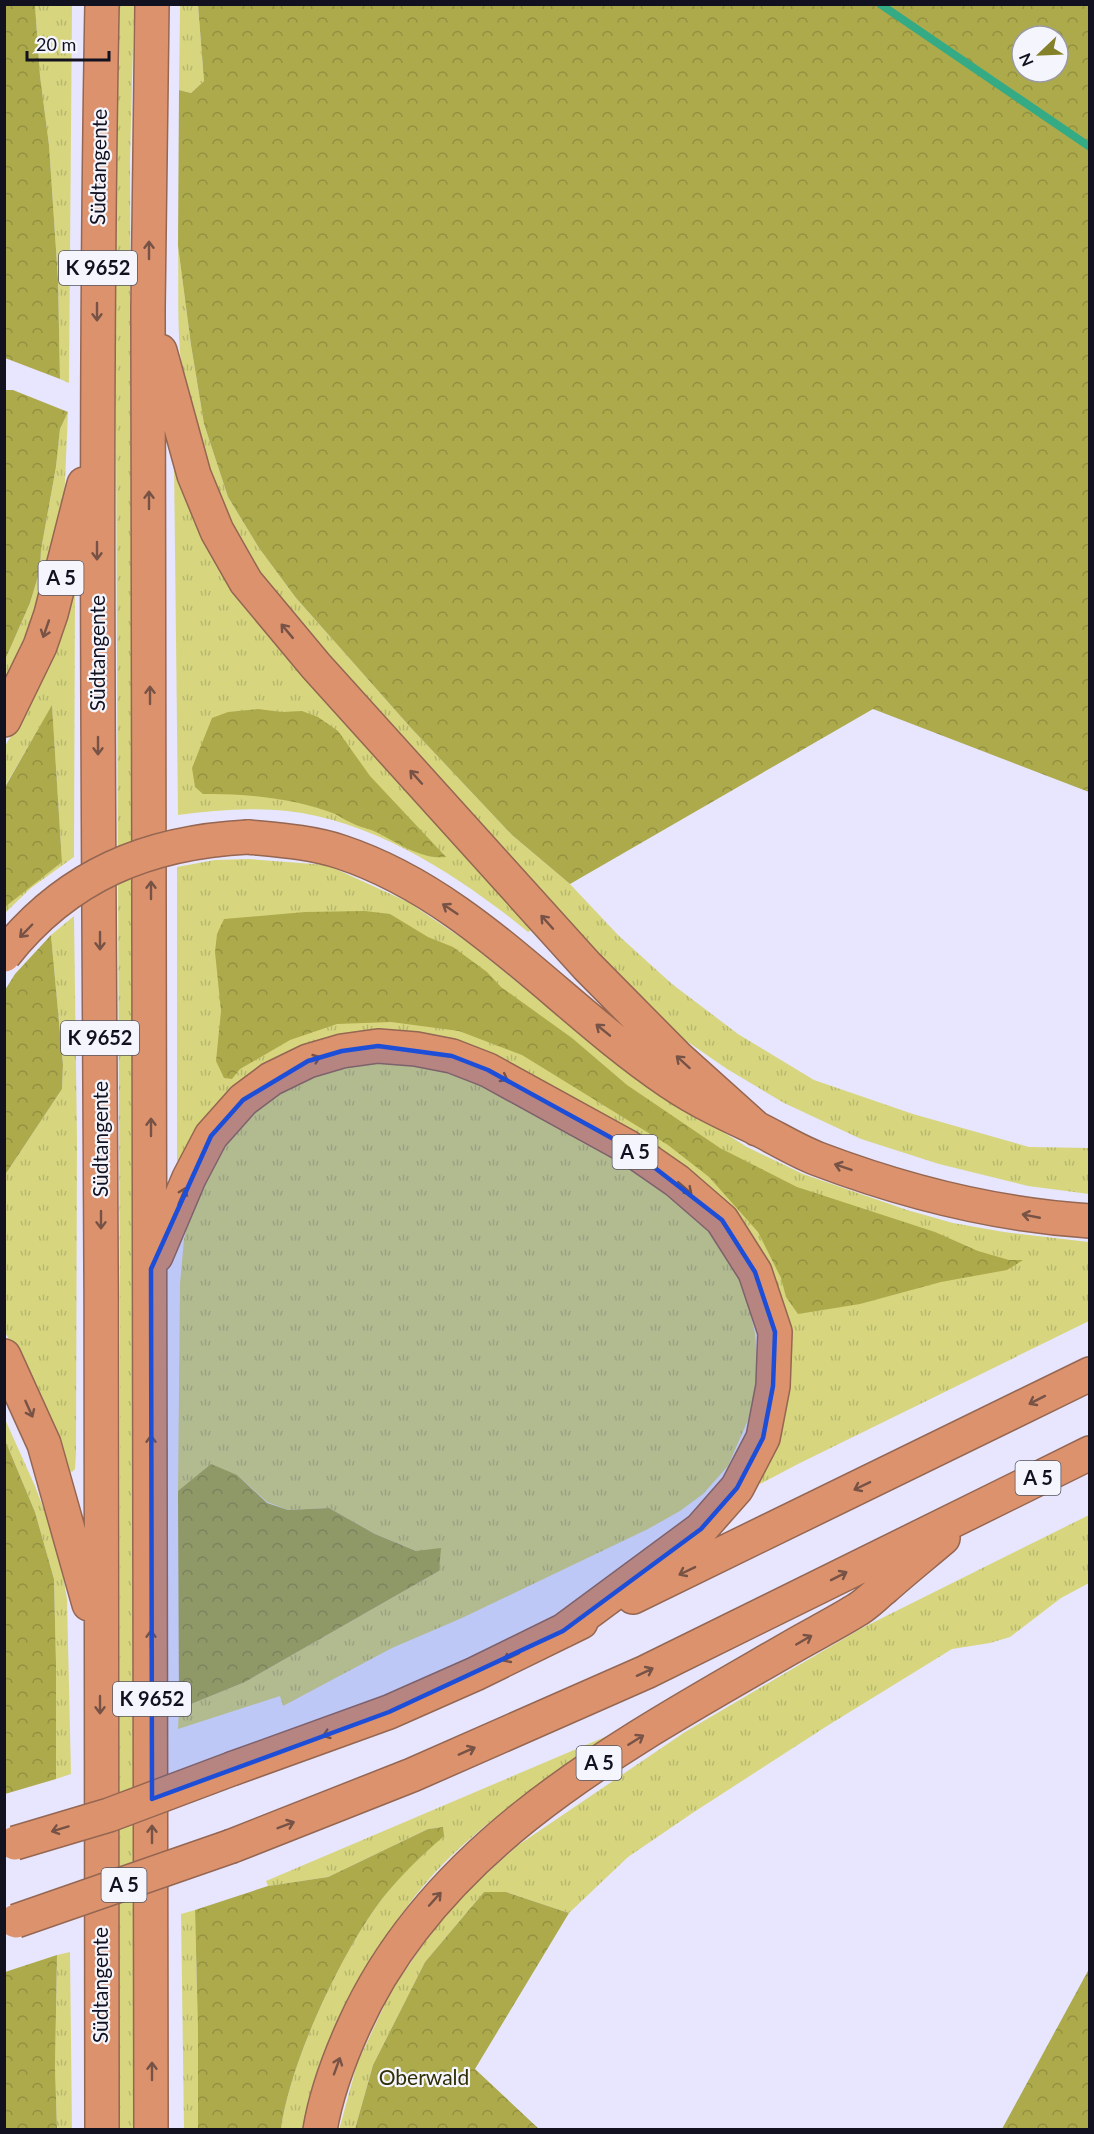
<svg xmlns="http://www.w3.org/2000/svg" width="1094" height="2134" font-family="Lato,sans-serif">
  <style>
    .grass { fill: url(#grass-tufts) }
    .forest { fill: url(#forest-crowns); fill-rule: evenodd }
    .lines { fill: none; stroke-linecap: round; stroke-linejoin: round }
    .stream { stroke: #34aa85; stroke-width: 8 }
    .highway-casing { stroke: #956652; stroke-width: 36 }
    .highway { stroke: #dc936d; stroke-width: 33 }
    .highway-bridge-casing { stroke: #956652; stroke-width: 36; stroke-linecap: butt }
    .highway-bridge { stroke: #dc936d; stroke-width: 33 }
    .oneway { stroke: #775246 }
    .marked { fill: #1d4ed8; fill-opacity: 0.2; stroke: #1d4ed8; stroke-width: 4.5; stroke-linejoin: round }
    .labels { text-anchor: middle; stroke-width: 4.5; stroke-linejoin: round; paint-order: stroke }
    .shield { fill: #f5f5fd; stroke: #565562; stroke-width: 1.5 }
    .shield-label { font-size: 20px; font-weight: bold; fill: #12111f }
    .street-label { font-size: 21px; fill: #12111f; stroke: #f5f5fd }
    .park-label { font-size: 21px; fill: #302f05; stroke: #f5f5fd }
  </style>
  <defs>
    <pattern id="grass-tufts" width="24" height="20" patternUnits="userSpaceOnUse" patternTransform="scale(1.5)"><rect width="24" height="20" fill="#d7d67f"/><path d="M3 7l-1-3M5 7V3M7 7l1-3M15 17l-1-3M17 17v-4M19 17l1-3" fill="none" stroke="#b8b76d"/></pattern>
    <pattern id="forest-crowns" width="20" height="18" patternUnits="userSpaceOnUse" patternTransform="scale(1.5)"><rect width="20" height="18" fill="#acaa4b"/><path d="M2 6a3 3 0 1 1 6 0M12 15a3 3 0 1 1 6 0" fill="none" stroke="#939141"/></pattern>
  </defs>
  <rect width="100%" height="100%" fill="#e7e6fe"/>
  <!-- grass -->
  <path class="grass" d="M35,5H72L69,383L60,379L58,279L49,145L40,76Z
    M119,5H134L130,161L135,1723L134,1932L136,2130L119,2129L120,1329L115,200Z
    M180,5H198L204,81L191,93L179,90Z
    M178,246L191,345L204,424L228,497L259,548L296,598L411,728L512,835L570,884L619,936L672,984L738,1034L814,1080L913,1114L1029,1147L1089,1148V1194L1028,1186L939,1164L861,1139L784,1103L727,1069L685,1040L643,1002L300,626C275,594 247,562 228,526C207,485 193,428 184,383C176,339 179,291 178,246Z
    M68,412L64,504L45,596L5,694V660L30,603L40,570L41,550L56,467L60,429Z
    M174,464L190,496L534,929L528,932C462,878 374,820 287,811C250,807 214,810 178,815Z
    M72,594L75,595L74,857L31,888L5,913V907L9,902L62,862L52,706L5,786V746L29,705Z
    M249,859L327,865L408,902L469,943L626,1071L747,1147L803,1174L907,1210L953,1223L1004,1232L1089,1242V1321L798,1464L760,1484L759,1478L769,1462L780,1434L763,1264L741,1219L689,1174L532,1083L335,1043L179,1162L177,1161V867L215,860Z
    M74,916L77,1139L76,1454L75,1469L72,1472L70,1471L50,1423L5,1332V1175L62,1089L63,1065L51,935Z
    M393,1060L436,1065L498,1091L656,1182L711,1229L742,1278L755,1333L757,1359L756,1387L748,1420L728,1466L703,1494L680,1511L648,1529L462,1618L392,1648L283,1706L280,1696L178,1729L179,1709L245,1682L439,1571L416,1551L375,1534L329,1508L288,1510L267,1502L237,1475L178,1491L180,1284L184,1239L196,1193L237,1126L267,1099L327,1070Z
    M4,1417L35,1486L58,1547L67,1599L71,1774L56,1779V1663L54,1579L35,1512L5,1440Z
    M1089,1515V1583L1061,1598L1010,1637L990,1643L952,1649L827,1726L694,1812L628,1857L569,1913L506,1892H484L425,1962L373,2065L355,2129L339,2130L357,2064L391,1991L438,1923L465,1893L517,1846L685,1732L862,1628Z
    M607,1736C554,1774 499,1810 451,1856C399,1907 361,1972 332,2038C326,2052 319,2066 314,2081C309,2096 307,2113 303,2129H281C290,2062 341,1953 382,1899C399,1876 422,1855 443,1836V1827L428,1829L328,1877L268,1886L266,1881Z
    M195,1910L198,2033V2129H184L181,1914Z
    M70,1952L72,2129L57,2130L55,2067L57,1955Z"/>
  <!-- forest -->
  <path class="forest" d="M4,5H35L40,76L49,145L58,279L60,379L5,358Z
    M198,5H1089V792L873,709L570,884L512,835L411,728L296,598L259,548L228,497L204,424L191,345L178,246L179,90L191,93L204,81ZM1022,36H1058V72H1022Z
    M5,390H13L68,412L60,429L56,467L41,550L40,570L30,603L5,660Z
    M52,705L62,862L5,907V787Z
    M258,709L282,712L302,711L318,717L338,731L370,776L446,857C422,860 398,843 378,833C371,829 363,828 356,825C349,822 342,818 335,814C298,799 243,793 203,794L195,787L192,768L212,718L228,712Z
    M365,911L390,914L428,937L453,947L487,972L501,987L572,1038L627,1085L720,1148L797,1187L935,1232L978,1251L1009,1260H1023L1007,1270L941,1282L860,1304L798,1314L786,1297L781,1278L758,1232L709,1177L668,1145L522,1055L459,1031L391,1022L337,1024L290,1040L240,1069L232,1079L224,1078L216,1061L221,1011L215,952L217,934L224,919L305,912Z
    M51,935L63,1065L62,1089L5,1175V990L15,974Z
    M5,1440L35,1512L54,1579L56,1663V1779L5,1794Z
    M211,1464L237,1475L267,1503L288,1510L329,1508L375,1534L416,1551L441,1548L439,1571L245,1682L179,1709L178,1491Z
    M443,1827L444,1836C422,1855 400,1876 382,1899C341,1953 290,2062 281,2129H198V2033L195,1910L268,1886L328,1877L428,1829Z
    M484,1892H506L569,1913L475,2069L539,2129H355L373,2065L425,1962Z
    M57,1955L55,2067L57,2129H5V1972Z
    M1089,1969V2129H1002Z"/>
  <g class="lines">
    <!-- stream -->
    <path class="stream" d="M880,4L1090,147"/>
    <defs>
      <path id="highway" d="M160,351L194,475L217,531L246,582L316,666L587,966L678,1058L757,1129
        M4,720L40,646L51,614L84,484
        M248,837C279,840 311,842 341,852C471,895 560,1008 670,1082C698,1101 728,1115 758,1129C778,1139 797,1151 818,1159C905,1192 997,1215 1090,1221
        M156,1256L189,1178L211,1136L243,1100L271,1079L308,1061L342,1051L378,1046L416,1049L452,1056L488,1070L628,1147L677,1181L722,1220L755,1272L775,1332L773,1386L763,1438L737,1488L701,1529L563,1631
        M4,1356L44,1444L89,1604
        M633,1597L1090,1374
        M234,1768L389,1712L475,1674L581,1622
        M232,1846L412,1775L646,1672L1090,1453
        M102,2130C99,1841 103,1553 101,1265C99,844 94,425 102,4
        M151,2130L148,309L152,4
        M320,2130C326,2094 339,2059 354,2026C436,1843 622,1745 788,1649C810,1636 834,1624 855,1611C866,1605 875,1595 884,1588C903,1571 923,1555 943,1538"/>
    </defs>
    <!-- highway casing -->
    <use href="#highway" class="highway-casing"/>
    <!-- highway -->
    <use href="#highway" class="highway"/>
    <defs>
      <path id="highway-bridge" d="M4,955C67,875 148,842 248,837
        M15,1843L109,1815L234,1768
        M16,1921L232,1846"/>
    </defs>
    <!-- highway-bridge casing -->
    <use href="#highway-bridge" class="highway-bridge-casing"/>
    <!-- highway-bridge -->
    <use href="#highway-bridge" class="highway-bridge"/>
  </g>
  <!-- one-way arrows -->
  <defs><path id="oneway-shaft" d="M-6 0H5M1.5-3L5.5 0L1.5 3" fill="none" stroke-width="1.6" stroke-linecap="round" stroke-linejoin="round" transform="scale(1.5)"/></defs>
  <g class="oneway">
    <use href="#oneway-shaft" transform="translate(149 250) rotate(-90)"/>
    <use href="#oneway-shaft" transform="translate(97 312) rotate(90)"/>
    <use href="#oneway-shaft" transform="translate(149 500) rotate(-90)"/>
    <use href="#oneway-shaft" transform="translate(97 551) rotate(90)"/>
    <use href="#oneway-shaft" transform="translate(46 629) rotate(109)"/>
    <use href="#oneway-shaft" transform="translate(287 631) rotate(-130)"/>
    <use href="#oneway-shaft" transform="translate(150 695) rotate(-90)"/>
    <use href="#oneway-shaft" transform="translate(98 746) rotate(90)"/>
    <use href="#oneway-shaft" transform="translate(416 777) rotate(-132)"/>
    <use href="#oneway-shaft" transform="translate(151 890) rotate(-90)"/>
    <use href="#oneway-shaft" transform="translate(450 909) rotate(-146)"/>
    <use href="#oneway-shaft" transform="translate(547 922) rotate(-132)"/>
    <use href="#oneway-shaft" transform="translate(26 931) rotate(134)"/>
    <use href="#oneway-shaft" transform="translate(100 941) rotate(90)"/>
    <use href="#oneway-shaft" transform="translate(603 1030) rotate(-141)"/>
    <use href="#oneway-shaft" transform="translate(312 1060) rotate(-20)"/>
    <use href="#oneway-shaft" transform="translate(683 1062) rotate(-138)"/>
    <use href="#oneway-shaft" transform="translate(500 1076) rotate(28)"/>
    <use href="#oneway-shaft" transform="translate(151 1127) rotate(-90)"/>
    <use href="#oneway-shaft" transform="translate(843 1167) rotate(-161)"/>
    <use href="#oneway-shaft" transform="translate(685 1188) rotate(41)"/>
    <use href="#oneway-shaft" transform="translate(182 1196) rotate(-67)"/>
    <use href="#oneway-shaft" transform="translate(1031 1216) rotate(-169)"/>
    <use href="#oneway-shaft" transform="translate(101 1220) rotate(90)"/>
    <use href="#oneway-shaft" transform="translate(1037 1400) rotate(153)"/>
    <use href="#oneway-shaft" transform="translate(29 1409) rotate(66)"/>
    <use href="#oneway-shaft" transform="translate(151 1444) rotate(-90)"/>
    <use href="#oneway-shaft" transform="translate(862 1486) rotate(154)"/>
    <use href="#oneway-shaft" transform="translate(687 1571) rotate(154)"/>
    <use href="#oneway-shaft" transform="translate(839 1576) rotate(-27)"/>
    <use href="#oneway-shaft" transform="translate(151 1639) rotate(-90)"/>
    <use href="#oneway-shaft" transform="translate(804 1640) rotate(-30)"/>
    <use href="#oneway-shaft" transform="translate(511 1657) rotate(154)"/>
    <use href="#oneway-shaft" transform="translate(645 1672) rotate(-25)"/>
    <use href="#oneway-shaft" transform="translate(100 1705) rotate(90)"/>
    <use href="#oneway-shaft" transform="translate(331 1733) rotate(160)"/>
    <use href="#oneway-shaft" transform="translate(636 1740) rotate(-32)"/>
    <use href="#oneway-shaft" transform="translate(467 1751) rotate(-24)"/>
    <use href="#oneway-shaft" transform="translate(286 1825) rotate(-21)"/>
    <use href="#oneway-shaft" transform="translate(60 1829) rotate(163)"/>
    <use href="#oneway-shaft" transform="translate(152 1834) rotate(-90)"/>
    <use href="#oneway-shaft" transform="translate(435 1899) rotate(-48)"/>
    <use href="#oneway-shaft" transform="translate(337 2066) rotate(-70)"/>
    <use href="#oneway-shaft" transform="translate(152 2071) rotate(-90)"/>
  </g>
  <!-- marked area -->
  <path class="marked" d="M378,1046L452,1056L488,1070L628,1147L722,1220L755,1272L775,1332L773,1386L763,1438L737,1488L701,1529L563,1631L389,1712L152,1799L151,1269L211,1136L243,1100L308,1061L342,1051Z"/>
  <g class="labels">
    <!-- shield labels -->
    <g class="shield">
      <rect x="59" y="251" width="78" height="34" rx="4.5"/>
      <rect x="38.5" y="561" width="45" height="34" rx="4.5"/>
      <rect x="61" y="1021" width="78" height="34" rx="4.5"/>
      <rect x="612.5" y="1135" width="45" height="34" rx="4.5"/>
      <rect x="1015.5" y="1461" width="45" height="34" rx="4.5"/>
      <rect x="113" y="1682" width="78" height="34" rx="4.5"/>
      <rect x="576.5" y="1746" width="45" height="34" rx="4.5"/>
      <rect x="101.5" y="1868" width="45" height="34" rx="4.5"/>
    </g>
    <g class="shield-label">
      <text x="98" y="275">K 9652</text>
      <text x="61" y="585">A 5</text>
      <text x="100" y="1045">K 9652</text>
      <text x="635" y="1159">A 5</text>
      <text x="1038" y="1485">A 5</text>
      <text x="152" y="1706">K 9652</text>
      <text x="599" y="1770">A 5</text>
      <text x="124" y="1892">A 5</text>
    </g>
    <!-- street labels -->
    <g class="street-label">
      <text transform="translate(99 167) rotate(-89)" y="7">Südtangente</text>
      <text transform="translate(98 653) rotate(-90)" y="7">Südtangente</text>
      <text transform="translate(101 1139) rotate(-90)" y="7">Südtangente</text>
      <text transform="translate(101 1985) rotate(-90)" y="7">Südtangente</text>
    </g>
    <!-- park labels -->
    <g class="park-label">
      <text x="424" y="2085">Oberwald</text>
    </g>
  </g>
  <!-- border -->
  <rect width="1094" height="2134" fill="none" stroke="#12111f" stroke-width="12"/>
  <!-- north arrow -->
  <g transform="translate(1040 54) rotate(247)"><circle r="28" fill="#f5f5fd" stroke="#9a9aa4" stroke-width="1.5"/>
  <path d="M0-4.5L10 22L0 15L-10 22Z" fill="#84812a"/>
  <text y="-9" font-size="16" font-weight="bold" text-anchor="middle" fill="#12111f">N</text>
  </g>
  <!-- scale -->
  <path d="M27 51v9h82v-9" fill="none" stroke="#12111f" stroke-width="3"/>
  <text x="36" y="51" font-size="18" fill="#12111f" stroke="#f5f5fd" stroke-width="4.5" paint-order="stroke">20 m</text>
</svg>
